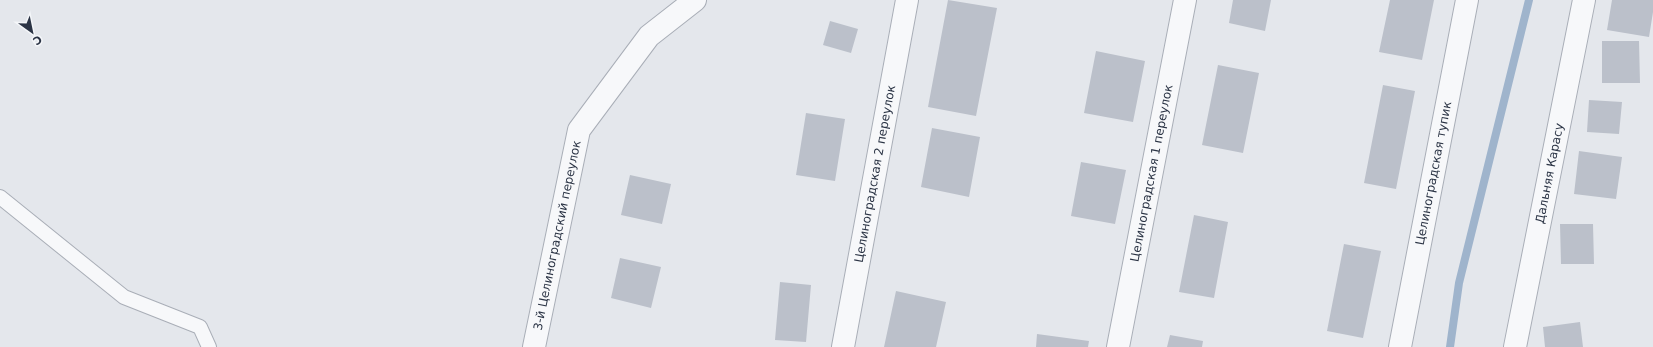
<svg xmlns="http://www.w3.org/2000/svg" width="1653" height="347" font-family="'DejaVu Sans',sans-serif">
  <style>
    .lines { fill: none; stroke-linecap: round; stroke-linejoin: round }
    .stream { stroke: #9fb4cc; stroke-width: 8 }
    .building { fill: #bbc0ca }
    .service-casing { stroke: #a9aeb7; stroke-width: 16 }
    .minor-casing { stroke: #a9aeb7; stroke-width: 24 }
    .tertiary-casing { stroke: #a9aeb7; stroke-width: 24 }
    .service { stroke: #f7f8fa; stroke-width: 14 }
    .minor { stroke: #f7f8fa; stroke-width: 22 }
    .tertiary { stroke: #f7f8fa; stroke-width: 22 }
    .labels { text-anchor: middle; stroke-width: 4; stroke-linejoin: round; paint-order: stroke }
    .street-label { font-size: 12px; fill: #2b3445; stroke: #f4f6f9 }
  </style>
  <rect width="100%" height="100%" fill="#e4e7ec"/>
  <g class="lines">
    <!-- stream -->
    <path class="stream" d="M1450,347L1459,283L1529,0"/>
  </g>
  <!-- building -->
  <path class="building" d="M948,0L997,8L976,116L928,107Z
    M1233,0H1271L1265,31L1229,23Z
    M1390,0H1434L1422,60L1379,52Z
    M1612,0H1653V12L1649,37L1607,30Z
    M830,21L858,29L851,53L823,45Z
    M1602,41H1639L1640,83H1602Z
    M1096,51L1145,61L1133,122L1084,113Z
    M1218,65L1259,73L1243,153L1202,145Z
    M1383,85L1415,91L1396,189L1364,183Z
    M1589,100L1622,102L1619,134L1587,132Z
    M806,113L845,119L835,181L796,175Z
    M932,128L980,137L969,197L921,187Z
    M1579,151L1622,157L1616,199L1574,194Z
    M1081,162L1126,170L1115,224L1071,216Z
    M630,175L671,184L662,224L621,215Z
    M1194,215L1228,222L1214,298L1179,292Z
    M1560,224H1593L1594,264H1561Z
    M1344,244L1381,251L1363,338L1327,331Z
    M620,258L661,267L651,308L611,298Z
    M780,282L811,285L806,342L775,340Z
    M896,291L946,302L936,347H884Z
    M1580,322L1583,347H1545L1543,327Z
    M1037,334L1089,341L1088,347H1036Z
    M1170,335L1203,341L1202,347H1167Z"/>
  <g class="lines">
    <defs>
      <path id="service" d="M0,197L124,297L200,327L209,347"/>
      <g id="minor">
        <path id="s1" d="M534,347L579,130L649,36L695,0"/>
        <path id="s2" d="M843,347L907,0"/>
        <path id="s3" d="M1118,347L1185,0"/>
        <path id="s4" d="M1400,347L1467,0"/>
      </g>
      <g id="tertiary">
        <path id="s5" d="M1515,347L1584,0"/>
      </g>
    </defs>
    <!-- service casing -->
    <use href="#service" class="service-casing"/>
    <!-- minor casing -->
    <use href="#minor" class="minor-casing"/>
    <!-- tertiary casing -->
    <use href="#tertiary" class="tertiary-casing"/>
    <!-- service -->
    <use href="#service" class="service"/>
    <!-- minor -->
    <use href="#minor" class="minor"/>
    <!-- tertiary -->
    <use href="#tertiary" class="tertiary"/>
  </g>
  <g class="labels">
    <!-- street labels -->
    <g class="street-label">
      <text dy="4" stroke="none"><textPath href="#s2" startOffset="176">Целиноградская 2 переулок</textPath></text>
      <text dy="4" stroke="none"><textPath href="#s3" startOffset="177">Целиноградская 1 переулок</textPath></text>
      <text dy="4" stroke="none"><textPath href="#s4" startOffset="177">Целиноградская тупик</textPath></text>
      <text dy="4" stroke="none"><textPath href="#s5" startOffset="177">Дальняя Карасу</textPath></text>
      <text dy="4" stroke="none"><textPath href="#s1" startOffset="114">3-й Целиноградский переулок</textPath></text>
    </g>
  </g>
  <!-- north arrow -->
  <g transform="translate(32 32) rotate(147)" stroke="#f4f6f9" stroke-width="3" paint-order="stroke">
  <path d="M0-3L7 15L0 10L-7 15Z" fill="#2b3445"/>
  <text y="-6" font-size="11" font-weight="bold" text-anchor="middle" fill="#2b3445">С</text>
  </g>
</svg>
